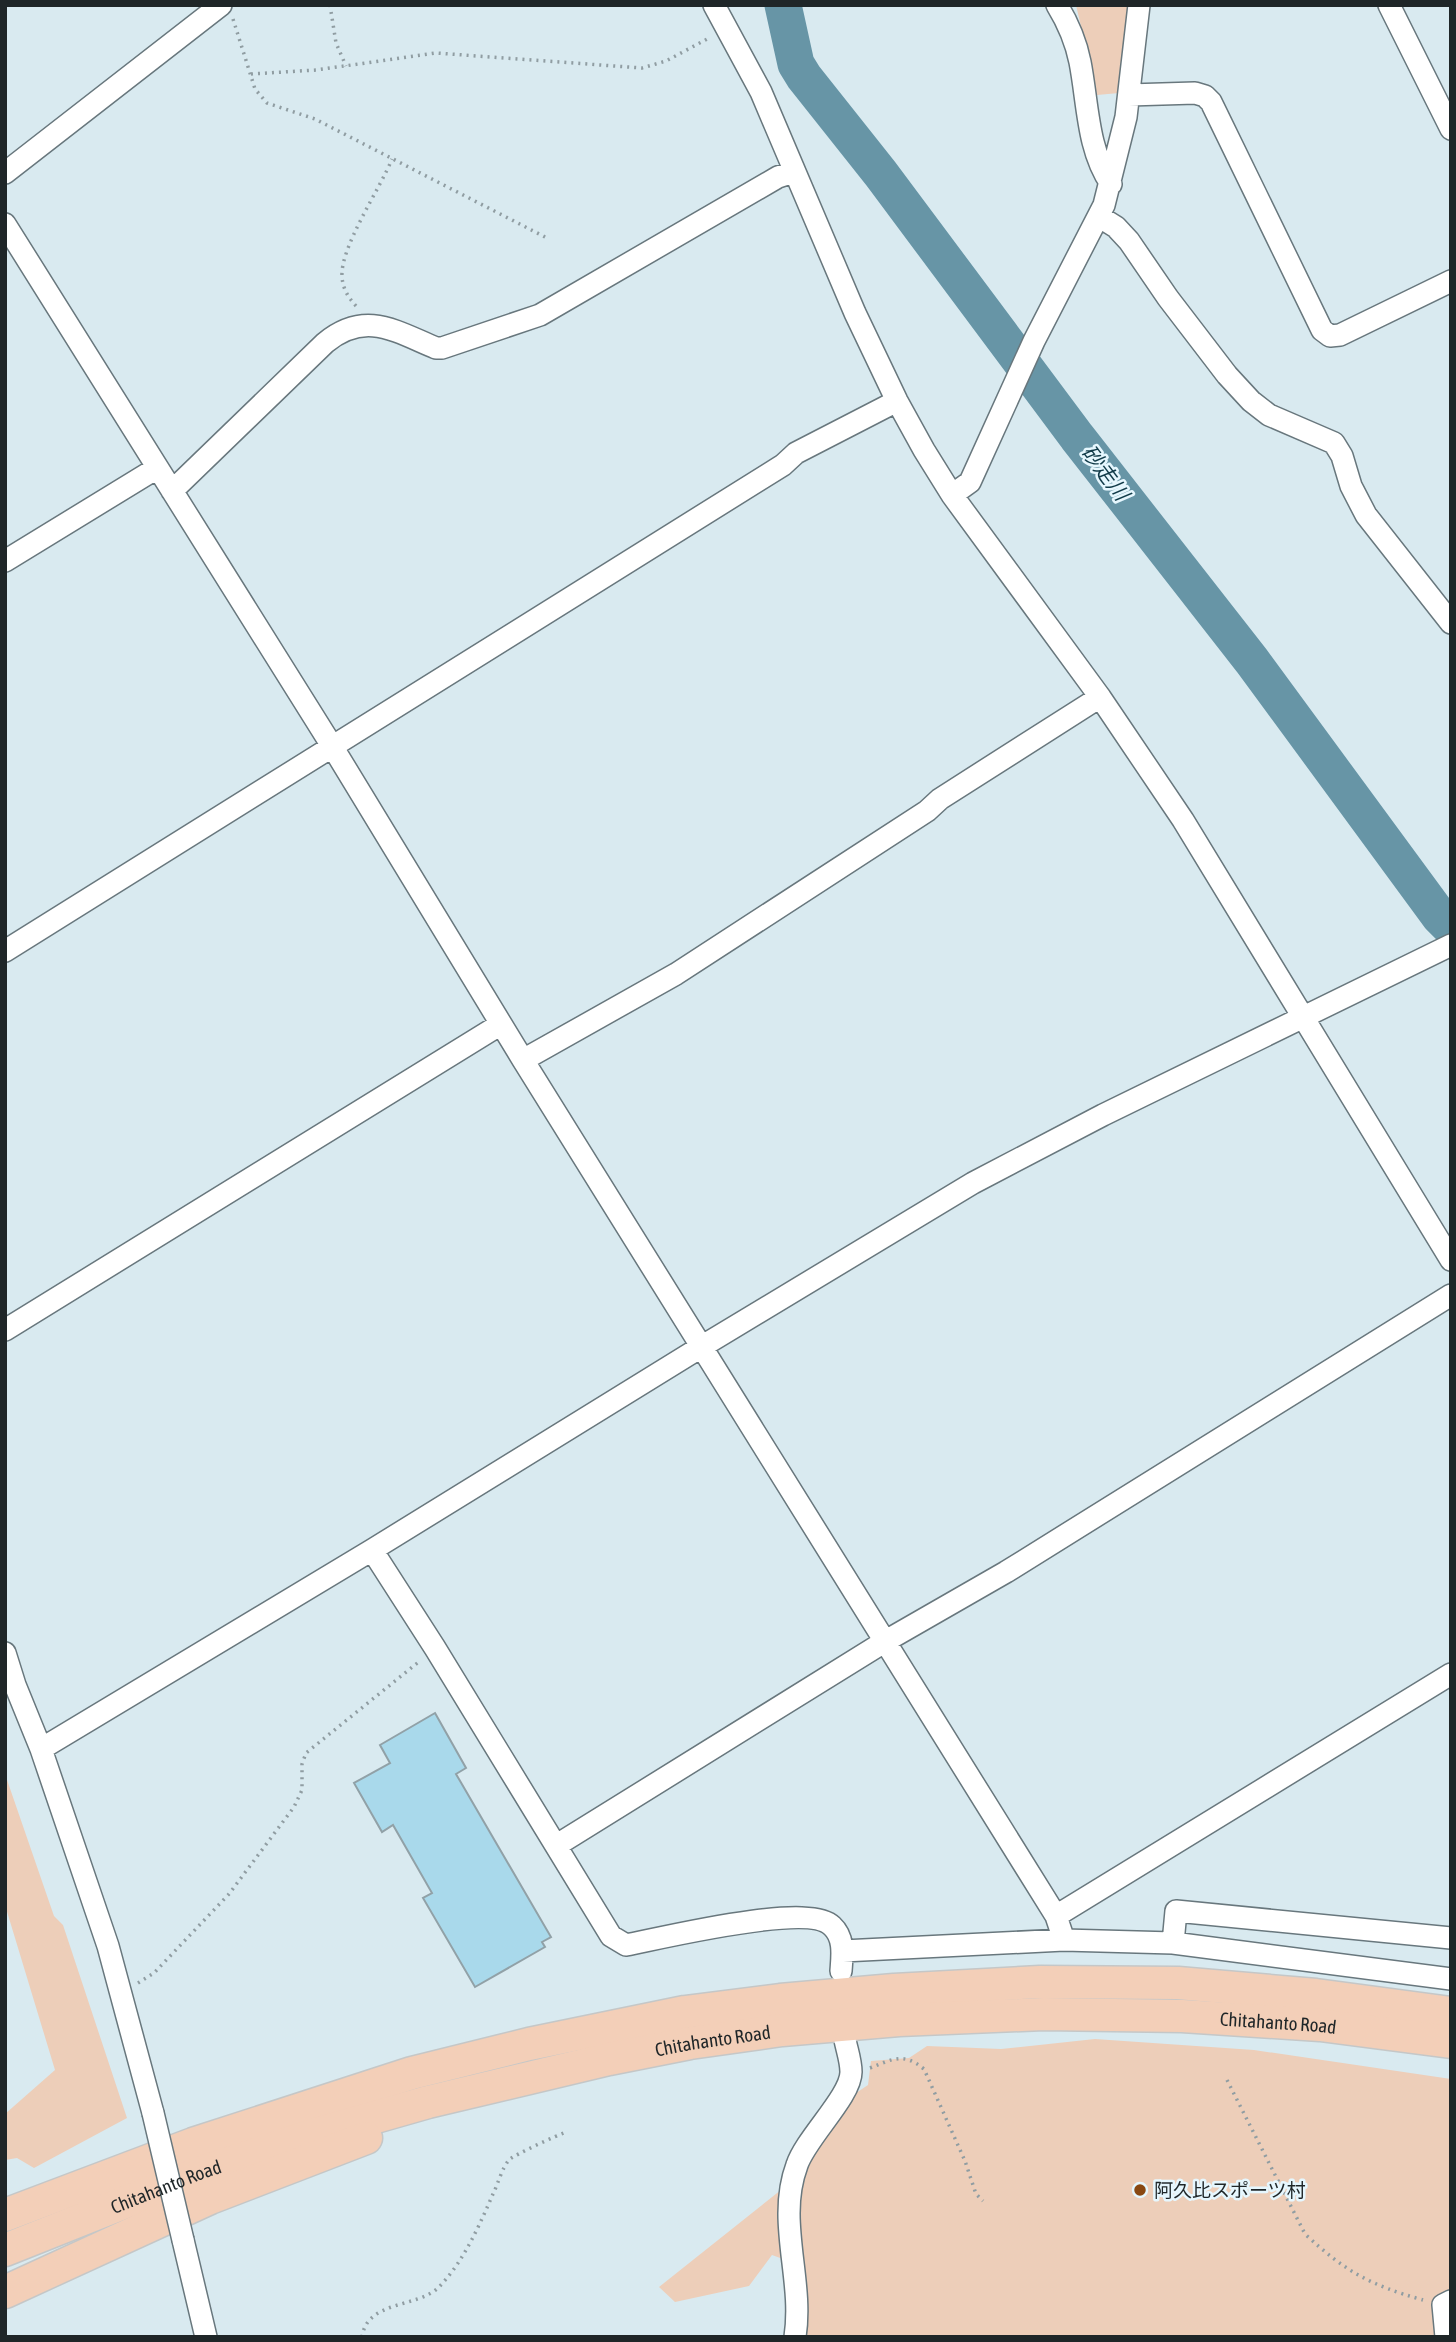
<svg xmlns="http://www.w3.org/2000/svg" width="1456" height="2342" font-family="'Asap Condensed','Noto Sans JP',sans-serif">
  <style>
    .green { fill: #edceb9 }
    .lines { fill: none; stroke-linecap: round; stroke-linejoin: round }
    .river { stroke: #6795a6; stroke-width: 37 }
    .building { fill: #a9d9eb; stroke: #91a1a7; stroke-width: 2 }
    .minor-casing { stroke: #68777d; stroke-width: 24 }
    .highway-casing { stroke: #c5c7c7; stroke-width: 35 }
    .path { stroke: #909da2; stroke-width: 3.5; stroke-dasharray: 2 5; stroke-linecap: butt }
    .minor { stroke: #fff; stroke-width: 21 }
    .highway { stroke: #f3cfb8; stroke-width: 32 }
    .minor-bridge-casing { stroke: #68777d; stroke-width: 24; stroke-linecap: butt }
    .minor-bridge { stroke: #fff; stroke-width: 21 }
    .poi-dot { fill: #894812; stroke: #e6f7fe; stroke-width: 2.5 }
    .labels { text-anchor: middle; stroke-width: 5; stroke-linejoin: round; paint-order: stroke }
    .street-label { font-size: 19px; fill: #1f2628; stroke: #e6f7fe }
    .poi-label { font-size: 19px; fill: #1f2628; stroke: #e6f7fe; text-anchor: start }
    .water-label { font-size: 21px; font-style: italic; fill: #113b49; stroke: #e6f7fe }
  </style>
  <rect width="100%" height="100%" fill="#d9eaf0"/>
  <!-- green -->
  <path class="green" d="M1076,5H1129L1119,93L1097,95Z
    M5,1774L54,1916L63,1925L127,2118L34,2168L17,2158L5,2160V2114L55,2070L5,1905Z
    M1095,2039L1254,2050L1451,2079V2337H799L794,2263L772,2255L749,2286L675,2302L659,2287L791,2182L853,2095L868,2085L871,2061L909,2058L927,2046L1001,2049Z"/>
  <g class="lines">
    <!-- river -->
    <path class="river" d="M783,5L796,64L804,77L881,174L1077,437L1252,661L1440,917L1451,928"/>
  </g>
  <!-- building -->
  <path class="building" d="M435,1713L466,1768L456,1774L551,1937L542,1942L545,1947L475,1987L423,1898L432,1893L393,1825L382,1832L354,1783L390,1763L380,1745Z"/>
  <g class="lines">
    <defs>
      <path id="minor" d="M714,5L761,92L855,313L897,401L924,450L952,495L1100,697L1183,820L1451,1260
        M1057,5C1068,23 1076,42 1080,62C1088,103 1087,149 1111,184
        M1389,5L1451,129
        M1129,95L1195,93L1205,96L1211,102L1322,330L1330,336L1340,335L1451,281
        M5,173L221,5
        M1100,217L1116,227L1129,241L1168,298L1227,375L1251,401L1269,415L1334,443L1342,456L1351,486L1366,515L1451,623
        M5,224L332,746L523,1060L1056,1916L1064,1940
        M172,491L325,343C365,310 395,331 436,348H442L540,315L778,177L793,172
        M952,495L970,482L1034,341L1104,205L1126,117L1139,5
        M5,561L157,468
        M5,951L783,465L796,453L897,401
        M523,1060L676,974L927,811L940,799L1100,697
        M5,1330L501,1024
        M372,1550L435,1648L611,1936L626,1945C662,1938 808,1902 832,1926C845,1938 842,1956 841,1971
        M5,1653L15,1685L41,1749L108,1946L153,2113
        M41,1749L372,1550L701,1347L973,1183L1103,1115L1451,945
        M557,1845L884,1642L1006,1572L1451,1295
        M1056,1916L1451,1674
        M1173,1943L1176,1911L1451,1938
        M843,1951L1064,1940L1173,1943L1451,1979
        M183,2240L206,2337
        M795,2337C804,2279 776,2221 797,2165C806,2138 851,2096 851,2072C851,2061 847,2050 845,2040
        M1446,2337L1443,2305L1451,2301"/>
      <g id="highway">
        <path d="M5,2215L193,2144L412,2073L529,2044L685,2012L780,2000L894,1990L1040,1982L1178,1983L1316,1995L1451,2013"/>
        <path id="s1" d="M5,2250L199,2173L316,2134L428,2102L609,2059L690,2043L782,2030L899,2020L1044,2014L1182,2016L1320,2025L1451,2042"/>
        <path d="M5,2292L210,2198L366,2138"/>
      </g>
    </defs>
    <!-- minor casing -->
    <use href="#minor" class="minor-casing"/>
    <!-- highway casing -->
    <use href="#highway" class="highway-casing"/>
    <!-- path -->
    <path class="path" d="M330,5L336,43L346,66
      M233,19L255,89L267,103L315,119L547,238
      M251,74L316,70L436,53L642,68L666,61L709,38
      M356,306C348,297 343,289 342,277C340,247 380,189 392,159
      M138,1983L154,1973L229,1894L294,1807L302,1790V1764L306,1753L421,1660
      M870,2068C893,2059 903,2052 924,2069L965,2161L976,2194L983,2201
      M1227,2080L1305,2234C1346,2272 1370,2285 1423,2300
      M362,2337C367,2300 418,2308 439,2287C464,2261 479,2226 493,2194C498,2184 502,2168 509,2160C512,2156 559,2134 567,2132"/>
    <!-- minor -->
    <use href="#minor" class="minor"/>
    <!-- highway -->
    <use href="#highway" class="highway"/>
    <defs>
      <path id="minor-bridge" d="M153,2113L183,2240"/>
    </defs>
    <!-- minor-bridge casing -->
    <use href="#minor-bridge" class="minor-bridge-casing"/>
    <!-- minor-bridge -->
    <use href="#minor-bridge" class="minor-bridge"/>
  </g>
  <!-- markers -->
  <circle class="poi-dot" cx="1140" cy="2190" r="7"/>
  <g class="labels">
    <!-- street labels -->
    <g class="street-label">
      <text dy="7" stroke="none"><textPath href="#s1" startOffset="1307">Chitahanto Road</textPath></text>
      <text dy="7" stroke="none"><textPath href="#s1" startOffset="740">Chitahanto Road</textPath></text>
      <text dy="7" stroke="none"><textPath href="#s1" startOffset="173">Chitahanto Road</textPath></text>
    </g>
    <!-- poi labels -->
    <g class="poi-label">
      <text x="1154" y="2197">阿久比スポーツ村</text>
    </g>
    <!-- water labels -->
    <g class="water-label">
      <text transform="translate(1105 473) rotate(53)" y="7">砂走川</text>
    </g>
  </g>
  <!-- border -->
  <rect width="1456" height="2342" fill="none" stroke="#1f2628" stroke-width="14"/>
</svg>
